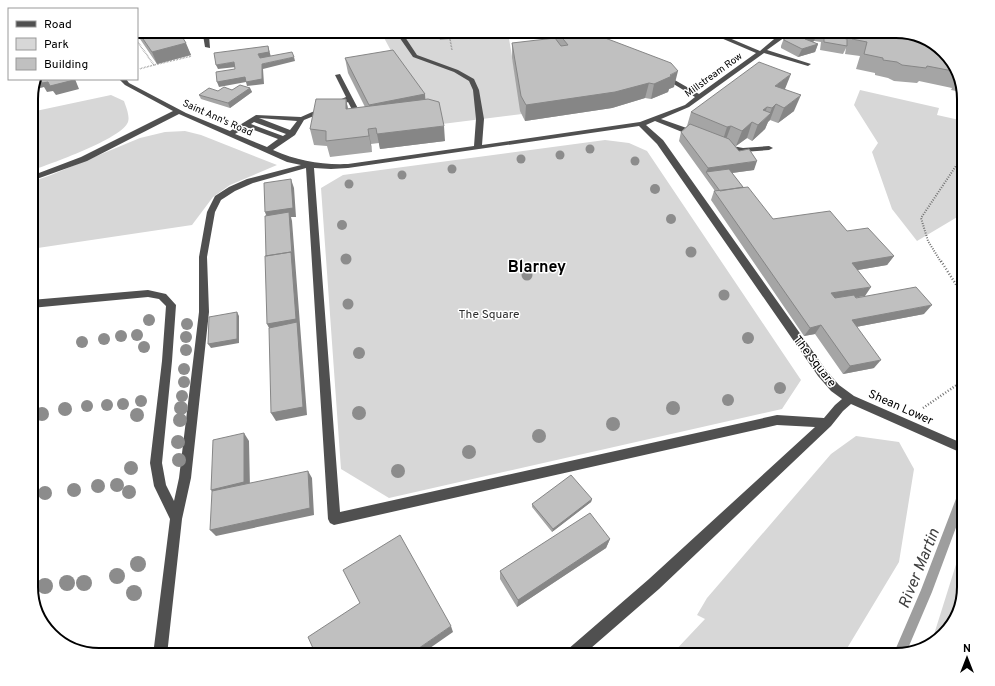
<svg xmlns="http://www.w3.org/2000/svg" width="995" height="686" font-family="Overpass,sans-serif">
  <style>
    .green { fill: #d7d7d7 }
    .lines { fill: none; stroke-linecap: round; stroke-linejoin: round }
    .stream { fill: #9e9e9e; fill-rule: evenodd }
    .path-far2 { stroke: #727272; stroke-width: 1.5; stroke-dasharray: 0.5 1; stroke-linecap: butt }
    .path-far1 { stroke: #727272; stroke-width: 2; stroke-dasharray: 1 1.5; stroke-linecap: butt }
    .path { stroke: #727272; stroke-width: 2.5; stroke-dasharray: 1 2; stroke-linecap: butt }
    .minor { fill: #505050; fill-rule: evenodd }
    .tree { fill: #8c8c8c }
    .wall { fill: #a5a5a5 }
    .shaded-wall { fill: #868686 }
    .building { fill: #c0c0c0; stroke: #868686 }
    .labels { text-anchor: middle; stroke-width: 3; stroke-linejoin: round; paint-order: stroke }
    .far-street-label { font-size: 10px; fill: #000; stroke: #fff }
    .park-label { font-size: 12px; fill: #2e2e2e; stroke: #fff }
    .street-label { font-size: 12px; fill: #000; stroke: #fff }
    .district-label { font-size: 16px; font-weight: bold; fill: #000; stroke: #fff }
    .near-water-label { font-size: 16px; font-style: italic; fill: #3f3f3f; stroke: #fff }
    .rim { fill: none; stroke: #000; stroke-width: 2 }
  </style>
  <rect width="100%" height="100%" fill="#fff"/>
  <!-- green -->
  <path class="green" d="M508,33L522,114L442,124L440,118L398,64L382,34Z
    M860,90L939,108L937,115L964,121V213L917,241L892,209L872,152L878,143L854,105Z
    M111,95L124,101C126,107 130,116 128,122C122,139 49,164 31,171V112Z
    M185,131L201,135L277,165L230,185L213,197L192,225L31,249V182L51,175L140,138L165,132Z
    M605,140L629,143L647,151L801,380L782,409L389,498L341,469L321,188L343,175Z
    M856,436L899,442L914,469L899,562L843,655H671L705,619L697,615L707,598L831,454Z
    M964,539V587L952,625L931,644Z"/>
  <g class="lines">
    <!-- stream -->
    <path class="stream" d="M964,486V506L932,592L906,653L893,655L921,590L959,491L960,487Z"/>
    <!-- path-far2 -->
    <path class="path-far2" d="M137,37L142,36
      M450,39L452,50
      M137,41L154,65L139,69
      M154,65L192,56"/>
    <!-- path-far1 -->
    <path class="path-far1" d="M941,262L928,241L921,218L964,154"/>
    <!-- path -->
    <path class="path" d="M941,261L964,297
      M923,408L964,380"/>
    <!-- minor -->
    <path class="minor" d="M707,32H715L760,51L780,34L792,32L767,50L811,64L808,66L764,53L689,107L661,119L698,132V136H692L655,121L646,125L663,140L826,370L839,385L854,396L964,444V454L851,404L843,411L831,426L659,589L583,655H565L567,650L649,579L815,427L777,425L334,525L330,523L328,519L306,168L253,183L235,191L221,200L215,212L207,257L209,312L191,478L182,519L167,655H153L170,519L154,486L150,463L162,361L166,306L159,299L148,297L31,308V300L148,290L166,294L176,305L172,361L162,463L166,485L174,501L179,478L199,312V257L207,212L215,196L229,187L247,179L301,165L287,162L179,114L87,161L31,181V176L81,157L173,111L125,85L119,79H126L129,83L186,113L230,131L256,115L301,117L346,97L335,75L340,74L364,120L362,121H358L348,102L304,120L295,135L273,150C298,161 321,165 348,164L474,146L476,119L473,90L469,81L454,72L413,57L397,34H403L417,55L458,70L474,79L479,90L484,119L482,145L640,122L685,105L695,97L662,77V75H666L699,94L756,53ZM259,118L297,121L290,130ZM254,122L286,134L283,136L251,124ZM639,126L657,144L818,376L831,391L842,399L835,405L824,418L777,415L340,512L314,168L331,169L348,168ZM246,127L278,139L267,147L235,134Z
      M203,35H209L210,48L205,47Z
      M722,144L743,148L769,146L773,148L769,150L743,152L722,148Z"/>
  </g>
  <!-- trees -->
  <g class="tree">
    <circle cx="590" cy="149" r="4.5"/>
    <circle cx="560" cy="155" r="4.5"/>
    <circle cx="521" cy="159" r="4.5"/>
    <circle cx="635" cy="161" r="4.5"/>
    <circle cx="452" cy="169" r="4.5"/>
    <circle cx="402" cy="175" r="4.5"/>
    <circle cx="349" cy="184" r="4.5"/>
    <circle cx="655" cy="189" r="5"/>
    <circle cx="671" cy="219" r="5"/>
    <circle cx="342" cy="225" r="5"/>
    <circle cx="691" cy="252" r="5.5"/>
    <circle cx="346" cy="259" r="5.5"/>
    <circle cx="527" cy="275" r="5.5"/>
    <circle cx="724" cy="295" r="5.5"/>
    <circle cx="348" cy="304" r="5.5"/>
    <circle cx="149" cy="320" r="6"/>
    <circle cx="187" cy="324" r="6"/>
    <circle cx="137" cy="335" r="6"/>
    <circle cx="121" cy="336" r="6"/>
    <circle cx="186" cy="337" r="6"/>
    <circle cx="748" cy="338" r="6"/>
    <circle cx="104" cy="339" r="6"/>
    <circle cx="82" cy="342" r="6"/>
    <circle cx="144" cy="347" r="6"/>
    <circle cx="186" cy="350" r="6"/>
    <circle cx="359" cy="353" r="6"/>
    <circle cx="184" cy="369" r="6"/>
    <circle cx="184" cy="382" r="6"/>
    <circle cx="780" cy="388" r="6"/>
    <circle cx="182" cy="396" r="6"/>
    <circle cx="728" cy="400" r="6"/>
    <circle cx="141" cy="401" r="6"/>
    <circle cx="123" cy="404" r="6"/>
    <circle cx="107" cy="405" r="6"/>
    <circle cx="87" cy="406" r="6"/>
    <circle cx="181" cy="408" r="7"/>
    <circle cx="673" cy="408" r="7"/>
    <circle cx="65" cy="409" r="7"/>
    <circle cx="359" cy="413" r="7"/>
    <circle cx="42" cy="414" r="7"/>
    <circle cx="137" cy="415" r="7"/>
    <circle cx="180" cy="420" r="7"/>
    <circle cx="613" cy="424" r="7"/>
    <circle cx="539" cy="436" r="7"/>
    <circle cx="178" cy="442" r="7"/>
    <circle cx="469" cy="452" r="7"/>
    <circle cx="179" cy="460" r="7"/>
    <circle cx="131" cy="468" r="7"/>
    <circle cx="398" cy="471" r="7"/>
    <circle cx="117" cy="485" r="7"/>
    <circle cx="98" cy="486" r="7"/>
    <circle cx="74" cy="490" r="7"/>
    <circle cx="129" cy="492" r="7"/>
    <circle cx="45" cy="493" r="7"/>
    <circle cx="138" cy="564" r="8"/>
    <circle cx="117" cy="576" r="8"/>
    <circle cx="67" cy="583" r="8"/>
    <circle cx="84" cy="583" r="8"/>
    <circle cx="45" cy="586" r="8"/>
    <circle cx="134" cy="593" r="8"/>
  </g>
  <!-- wall -->
  <path class="wall" d="M896,31L957,69L962,92L951,90L952,88L919,81L917,83L894,81L888,78L875,75V73L856,69L860,56L845,54L846,48L843,54L820,50L821,42L814,41L813,42L818,44L815,52L798,57L781,48V46L784,38L793,32Z
    M557,33H592L674,87L669,89L668,92L651,99L645,98L612,108L525,121L520,111L512,58V43L556,39Z
    M428,34H462V38L440,40L438,34Z
    M181,35L191,55L157,64L138,36Z
    M345,58L425,94V99L445,141L380,149L379,143L371,144L372,152L330,157L327,146L314,145L310,129L346,99L348,109L365,107L348,73Z
    M250,88L252,92L230,108L201,99L199,95L218,91Z
    M785,89L794,111L778,123L770,120L768,122L765,129L752,141L747,138L736,146H735L754,170L732,173L743,187L773,219L847,231L894,256L887,265L858,270L865,296L856,297L924,314L856,327L874,368L843,374L815,334L804,336L711,200L714,191H715L679,141L681,132L687,126L691,112Z
    M592,499L591,502L552,532L532,507V504Z
    M610,539L606,548L517,607L500,579V571Z"/>
  <!-- shaded-wall -->
  <path class="shaded-wall" d="M818,32L814,41L802,47L805,39Z
    M186,43L191,55L157,64L152,52Z
    M818,44L815,52L798,57L802,49Z
    M268,46L271,57L260,59L258,54Z
    M294,57L295,61L263,69L264,84L247,86L246,82L219,87L217,82L262,64Z
    M234,62L236,67L218,69L216,65Z
    M678,71L674,87L669,89L668,92L651,99L654,84Z
    M791,74L785,89L769,101L775,86Z
    M38,79L48,82L75,79L79,89L56,95L53,91L47,92L44,87L33,90Z
    M649,83L645,98L612,108L525,121L526,105Z
    M250,88L252,92L230,108L228,103Z
    M425,94L426,110L372,121L369,105Z
    M801,95L794,111L778,123L784,108Z
    M346,99L349,114L346,109Z
    M776,104L770,120L768,122L765,129L752,141L763,110L767,107L762,122L769,115L772,108Z
    M752,122L747,138L736,146L742,131Z
    M444,126L445,141L380,149L377,134Z
    M731,126L725,142L722,143L727,127Z
    M368,129L371,144L372,152L369,136Z
    M757,161L754,170L709,176L706,172L708,168Z
    M291,179L294,188L296,217H291L292,221L307,415L276,421L271,413L273,336L267,324L290,218L268,221L265,212Z
    M894,256L887,265L846,272L852,263Z
    M871,287L865,296L825,302L831,293Z
    M932,305L924,314L845,329L852,320Z
    M237,312L239,316V343L211,348L208,344Z
    M821,325L815,334L804,336L810,328Z
    M881,360L874,368L843,374L850,366Z
    M244,433L249,441L250,489L217,497L211,490Z
    M308,471L312,478L314,515L216,536L210,530Z
    M592,499L591,502L552,532L553,529Z
    M610,539L606,548L517,607L518,600Z
    M451,626L453,632L420,655H409Z"/>
  <!-- building -->
  <path class="building" d="M842,31V38L847,39V46L824,42V33L818,32L805,39L818,44L802,49L784,40V38L787,34L793,32Z
    M845,31H896L934,43L957,69L958,72L927,66L926,68L902,65L897,62L883,60V58L864,54L867,42L852,39L853,33Z
    M563,33H592L671,63L678,71L670,75L672,76L654,84L649,83L615,92L526,105L521,96L512,43L555,38L561,46L568,45L559,34Z
    M439,34H458L440,35Z
    M181,35L186,43L152,52L141,36Z
    M268,46L269,52L258,54L260,58L292,52L294,57L262,64V79L246,82L245,77L217,82L216,72L235,69L234,62L216,65L214,53Z
    M393,50L425,94L369,105L345,58Z
    M759,62L791,74L775,86L801,95L784,108L776,104L772,108L767,107L763,110L771,113L758,125L752,122L742,131L731,126L727,127L691,112Z
    M40,79H74V80L50,86L48,82L42,83Z
    M240,85L250,88L228,103L199,95L209,88L218,91L224,87L232,90Z
    M316,99H346V109L428,99L439,102L444,126L377,134L376,128L368,129L369,136L326,141V131L310,129Z
    M690,124L729,139L739,151L749,149L757,161L708,168L681,132Z
    M729,169L743,187L720,191L706,172Z
    M291,179L293,208L265,212L264,183Z
    M748,187L773,219L830,211L847,231L868,228L894,256L852,263L871,287L831,293L835,298L854,295L856,298L916,287L932,305L852,320L881,360L850,366L821,325L810,328L714,191Z
    M289,212L292,255L291,252L266,256L265,216Z
    M291,252L296,319L267,324L265,256Z
    M237,312V339L208,344L209,317Z
    M297,322L303,407L271,413L269,328Z
    M244,433V482L211,490L213,440Z
    M308,471L310,508L210,530L212,491Z
    M571,475L592,499L553,529L532,504Z
    M590,513L610,539L518,600L500,571Z
    M400,535L451,626L409,655H316L308,637L360,603L343,570Z"/>
  <g class="labels">
    <!-- far-street labels -->
    <g class="far-street-label">
      <text transform="translate(713 74) rotate(-36)" y="4">Millstream Row</text>
      <text transform="translate(218 117) rotate(24)" y="4">Saint Ann's Road</text>
    </g>
    <!-- park labels -->
    <g class="park-label">
      <text x="489" y="318">The Square</text>
    </g>
    <!-- street labels -->
    <g class="street-label">
      <text transform="translate(815 361) rotate(52)" y="4">The Square</text>
      <text transform="translate(901 407) rotate(24)" y="4">Shean Lower</text>
    </g>
    <!-- district labels -->
    <g class="district-label">
      <text x="537" y="272">Blarney</text>
    </g>
    <!-- near-water labels -->
    <g class="near-water-label">
      <text transform="translate(918 568) rotate(-68)" y="6">River Martin</text>
    </g>
  </g>
  <!-- crop -->
  <path d="M0 0H995V686H0ZM99 38H896A61 61 0 0 1 957 99V587A61 61 0 0 1 896 648H99A61 61 0 0 1 38 587V99A61 61 0 0 1 99 38Z" fill="#fff" fill-rule="evenodd"/>
  <path class="rim" d="M99 38H896A61 61 0 0 1 957 99V587A61 61 0 0 1 896 648H99A61 61 0 0 1 38 587V99A61 61 0 0 1 99 38Z"/>
  <!-- legend -->
  <rect x="8" y="8" width="130" height="72" fill="#ffffff" stroke="#999999"/>
  <rect x="16" y="21" width="20" height="6" fill="#505050" stroke="#999999"/>
  <text x="44" y="28" font-size="12" fill="#000000">Road</text>
  <rect x="16" y="38" width="20" height="12" fill="#d7d7d7" stroke="#999999"/>
  <text x="44" y="48" font-size="12" fill="#000000">Park</text>
  <rect x="16" y="58" width="20" height="12" fill="#c0c0c0" stroke="#999999"/>
  <text x="44" y="68" font-size="12" fill="#000000">Building</text>
  <!-- north arrow -->
  <g transform="translate(967 658)" stroke="#ffffff" stroke-width="3" paint-order="stroke">
  <path d="M0-3L7 15L0 10L-7 15Z" fill="#000000"/>
  <text y="-6" font-size="11" font-weight="bold" text-anchor="middle" fill="#000000">N</text>
  </g>
</svg>
